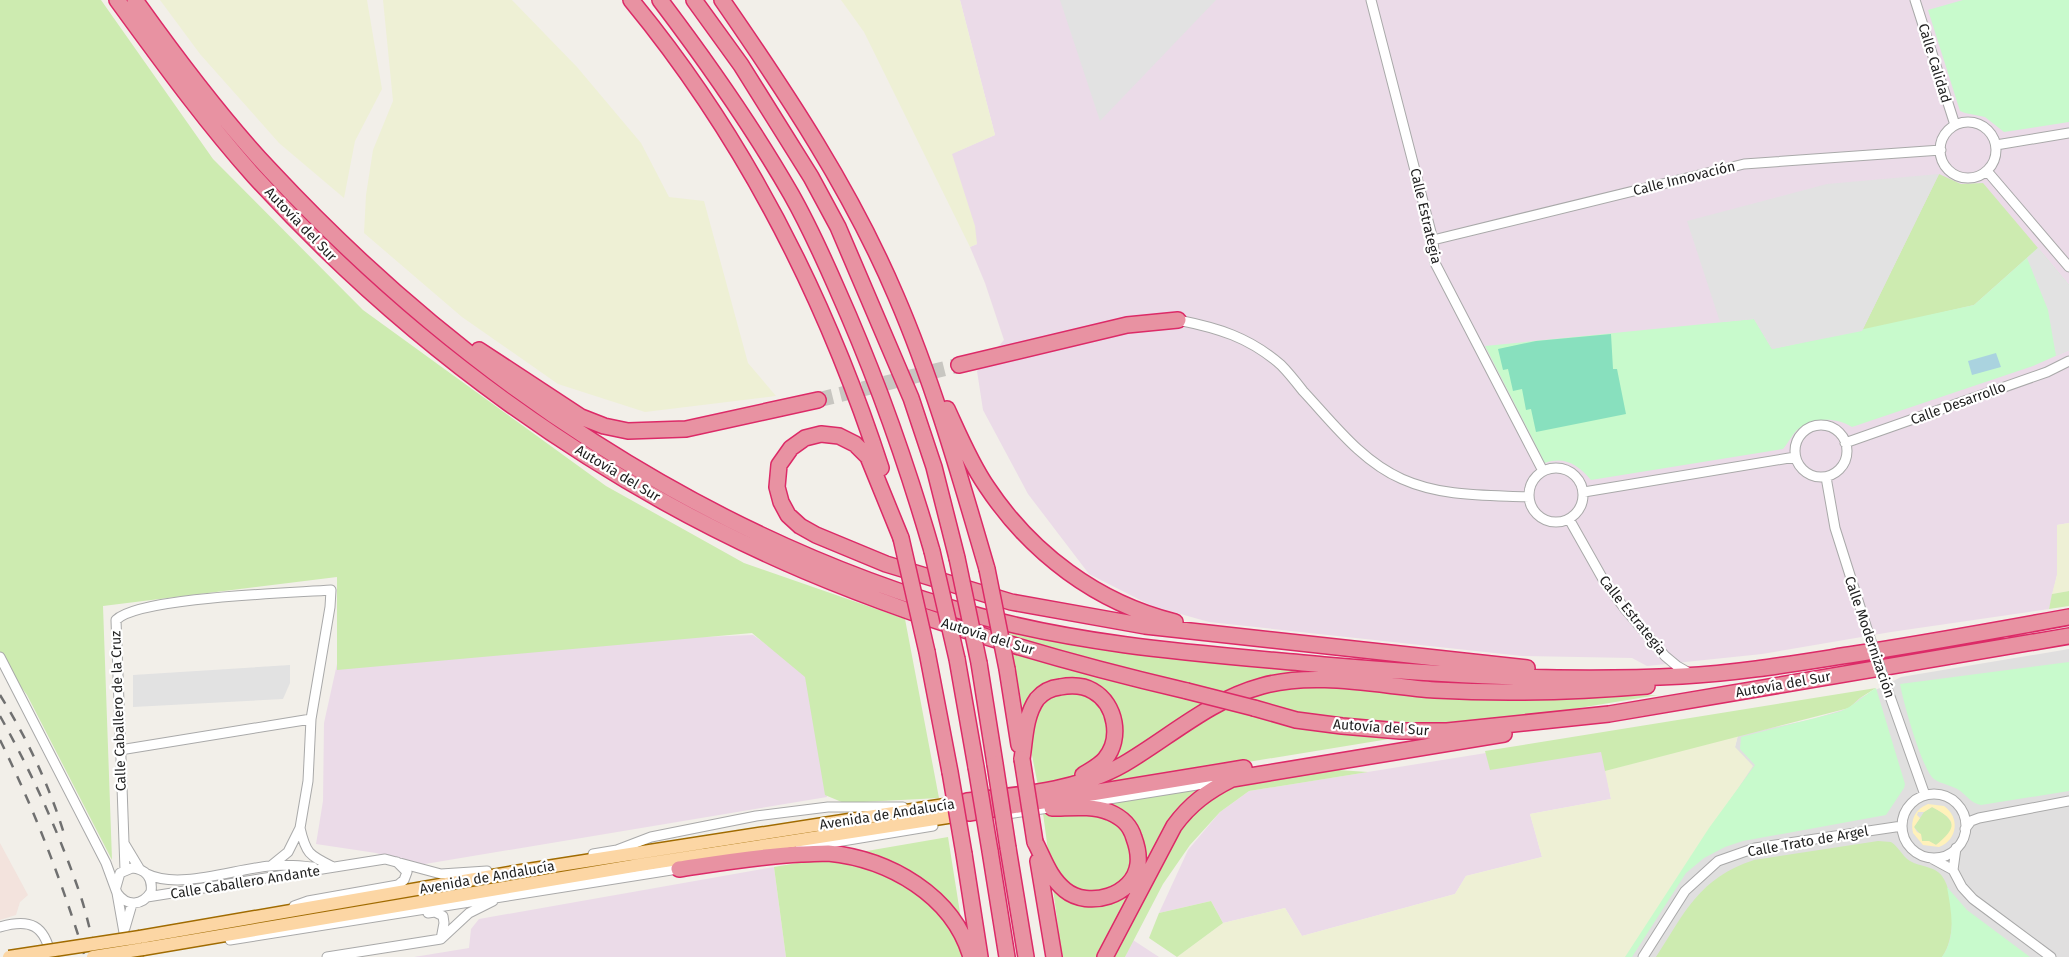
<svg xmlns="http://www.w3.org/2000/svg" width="2069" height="957" font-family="'Fira Sans',sans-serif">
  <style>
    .residential { fill: #e0dfdf }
    .industrial { fill: #ebdbe8 }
    .military { fill: #f3e3dd }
    .farmland { fill: #eef0d5 }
    .grass { fill: #cdebb0 }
    .sand { fill: #fff1ba; fill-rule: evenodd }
    .park { fill: #c8facc }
    .pitch { fill: #88e0be }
    .parking { fill: #e2e2e2 }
    .water { fill: #aad3df }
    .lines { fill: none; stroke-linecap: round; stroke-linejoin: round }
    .motorway-tunnel { stroke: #c8c6c1; stroke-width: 15; stroke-dasharray: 15 8; stroke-linecap: butt }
    .minor-casing { stroke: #a9a9a9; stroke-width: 11 }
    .primary-casing { stroke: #a06b00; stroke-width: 15 }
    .motorway-casing { stroke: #dc2a67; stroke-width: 18 }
    .minor { stroke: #fff; stroke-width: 9 }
    .primary { stroke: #fcd6a4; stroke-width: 12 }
    .motorway { stroke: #e892a2; stroke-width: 15 }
    .rail { stroke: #707070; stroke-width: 2.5; stroke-dasharray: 10 10; stroke-linecap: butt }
    .minor-bridge-casing { stroke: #a9a9a9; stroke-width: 11; stroke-linecap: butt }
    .primary-bridge-casing { stroke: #a06b00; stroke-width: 15; stroke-linecap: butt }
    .motorway-bridge-casing { stroke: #dc2a67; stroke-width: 18; stroke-linecap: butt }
    .minor-bridge { stroke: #fff; stroke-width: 9 }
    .primary-bridge { stroke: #fcd6a4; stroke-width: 12 }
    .motorway-bridge { stroke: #e892a2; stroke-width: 15 }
    .labels { text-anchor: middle; stroke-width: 4.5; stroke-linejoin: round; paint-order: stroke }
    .street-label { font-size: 14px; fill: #222; stroke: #fff }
  </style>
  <rect width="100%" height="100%" fill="#f2efe9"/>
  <!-- residential -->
  <path class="residential" d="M2069,649V957H1624L1735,747L1738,735L1813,719L1849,708L1860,698L1901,677Z"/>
  <!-- industrial -->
  <path class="industrial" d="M960,0H2069V523L2057,525V575L2049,609L1891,632L1762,654L1647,666L1632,658L1522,656L1209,622L1152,606L1089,574L1028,494L983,410L977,371L1004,340L985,283L970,247L977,244L951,154L995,135Z
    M753,635L811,676L827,797L419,865L376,853L316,844L323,801L324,723L337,664L523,644Z
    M1602,751L1611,799L1530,814L1542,857L1466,876L1455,894L1302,936L1285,908L1223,923L1211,901L1159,913L1188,850L1220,812L1249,791L1486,753Z
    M774,867L786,957H414L469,948L471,929L479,919Z
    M1133,940L1159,957H1125Z"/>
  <!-- military -->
  <path class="military" d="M0,843L28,895L20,902L16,915L0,920Z"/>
  <!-- farmland -->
  <path class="farmland" d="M160,0H367L382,89L355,141L344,198L279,143L200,54Z
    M383,0H512L577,67L641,143L669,197L704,201L748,363L776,396L645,412L558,384L462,317L364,233L366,195L373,150L393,101Z
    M841,0H960L995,135L952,154L975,226L977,244L970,247L864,32Z
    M2069,523V591L2052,594L2057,575V525Z
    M1738,735L1735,747L1753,766L1626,957H1177L1223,923L1285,908L1302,936L1455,894L1466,876L1542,857L1530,814L1611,799L1605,771Z"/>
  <!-- grass -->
  <path class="grass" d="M0,0H101L213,159L363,310L606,486L744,563L905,619L939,798L844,803L825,795L805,677L752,633L337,670V577L103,606L112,860L27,695L1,660L0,655Z
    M1939,174L1961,184L1983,183L2038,248L1974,305L1862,331Z
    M2069,591V606L2049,609L2052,594Z
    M1007,628L1350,672L1521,698L1658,695L1040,796Z
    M1876,688L1860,698L1849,708L1605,771L1601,752L1490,770L1485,751Z
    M1338,770L1368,772L1249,791L1220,812L1190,845L1163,884L1125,957H1062L1043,813L1173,791Z
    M1932,807C1943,812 1962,824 1946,838C1943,841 1940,842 1936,845L1928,841H1922L1921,835L1914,827L1924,812Z
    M948,837L967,957H786L774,867Z
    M1878,841L1891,842C1899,847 1902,856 1910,861C1920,867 1935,866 1942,876C1955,894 1956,939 1942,957H1656C1685,912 1699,878 1754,860Z
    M1211,901L1223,923L1177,957L1149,938L1159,913Z"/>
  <!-- sand -->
  <path class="sand" d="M1928,804L1944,806C1960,817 1958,840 1939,847L1923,845L1913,833C1910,820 1915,809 1928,804ZM1932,807C1958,820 1957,828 1936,845L1929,841H1922L1921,834L1917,832L1914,827L1920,818L1917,815L1918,812H1924Z"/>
  <!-- park -->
  <path class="park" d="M1963,0H2069V122L2004,132L1985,117L1965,113L1960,111L1928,10Z
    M2038,248L2069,285V350L2033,366L1852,427C1835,417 1813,417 1797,430C1792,435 1788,443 1783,449L1591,480C1578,465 1565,456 1545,463L1485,346L1754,319L1772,349L1974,305Z
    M2069,662V791L1981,805C1971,803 1967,796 1959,790C1951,785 1941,784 1934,779C1922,770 1903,701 1900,684Z
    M1876,688L1905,784L1904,788L1886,815L1743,841L1725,847L1704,858L1686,873L1632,957H1625L1709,828L1755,765L1740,749L1741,737L1839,712C1853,707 1863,696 1876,688Z
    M1947,887L1967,910L2030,957H1942C1957,937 1951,910 1947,887Z"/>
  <!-- pitch -->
  <path class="pitch" d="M1611,334L1613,369H1617L1626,414L1536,432L1531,409L1526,410L1522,389L1513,391L1508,369L1503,370L1498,349L1536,341Z"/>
  <!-- parking -->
  <path class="parking" d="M1060,0H1216L1100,121Z
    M1939,174L1862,331L1772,349L1754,319L1720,322L1687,221L1827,184Z
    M2038,248L2069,285V350L2056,356L2048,310L2027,258Z
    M290,665V683L283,699L133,707V675Z"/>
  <!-- water -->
  <path class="water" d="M1996,353L2001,367L1972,375L1968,361Z"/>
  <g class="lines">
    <!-- motorway-tunnel -->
    <path class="motorway-tunnel" d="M818,400L959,365"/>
    <defs>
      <path id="minor" d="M1371,0L1433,240L1435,263L1543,471
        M1915,0L1955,125
        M1940 150a28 28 0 1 1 56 0a28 28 0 1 1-56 0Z
        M1996,145L2069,133
        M1987,171L2069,267
        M1433,240L1744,164L1941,150
        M1178,320C1218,328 1249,337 1281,365C1289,373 1296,382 1303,391C1333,423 1361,461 1402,479C1442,497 1486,495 1529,497
        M1795 451a26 26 0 1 1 52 0a26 26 0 1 1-52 0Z
        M1845,443L2047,372L2069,361
        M1529 495a27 27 0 1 1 54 0a27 27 0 1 1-54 0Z
        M1826,477L1835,528L1868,632
        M1584,492L1795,457
        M1569,519L1604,581L1625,609L1665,656L1677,666L1691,674
        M0,657L106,863L117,893L126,944
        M1887,688L1925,795
        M120,750L311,719
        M1902 826a32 32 0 1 1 64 0a32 32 0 1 1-64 0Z
        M1084,803L1222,781
        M1007,814L1056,807
        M300,828C306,854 309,855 333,867
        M1965,829L1971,821L1979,818L2069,801
        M124,843L139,868
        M800,848L933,826
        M593,854L617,850L651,837L756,816L828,807H903
        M1931,858L1953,870L1962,887L1973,899L2051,957
        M125,870L116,620C139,597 291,593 331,590L330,607L311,719L308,781L300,828L288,852L272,865
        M1953,870L1956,848
        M147,874C179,890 234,869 270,866C284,864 299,866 313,867
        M116,887L120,873L132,868C146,869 153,878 151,892C142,906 127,907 117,893
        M147,897L385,859L441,874L487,871
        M294,906L308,901L398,885L404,880L407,872L397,862
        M428,913L435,912L443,916L444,923L441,939
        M0,927C30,918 45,925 51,957
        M125,928L132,904
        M230,940L684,868
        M327,957L441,939L469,913L493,901
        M1643,957L1685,891L1718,861L1755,848L1902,826"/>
      <path id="primary" d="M140,937L515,872L964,802
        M143,949L639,865L967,814"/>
      <path id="motorway" d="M117,0C161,60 204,120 254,176C407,344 596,482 805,571C928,623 1058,661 1187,691
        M135,0C177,59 221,118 270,170C462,376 706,541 979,616C1091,647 1209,654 1324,665C1443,675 1562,682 1682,676C1740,673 1797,663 1855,654C1926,643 1998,630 2069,617
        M631,0C744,137 826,299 881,468
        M660,0C707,62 752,126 791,194C808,224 823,257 837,289C875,374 906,461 932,551
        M694,0L741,65L811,177L838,227L911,398L934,467L957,558
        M722,0C787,94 851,190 896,296C934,384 960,477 987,569
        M479,350L581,417L604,426L628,431L686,429L818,400
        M959,365L1127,325L1178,320
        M947,409C959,435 971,464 987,487C1031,553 1097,603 1175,622
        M901,538L868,457L855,444L839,436L821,434L805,438L791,448L779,465L777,487L781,502L788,515L800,526L816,535L886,564L1011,602L1145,626L1527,668
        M927,652L950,772
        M957,659L976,767
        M979,663L995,764
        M1007,669L1019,745
        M1254,708L1296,720L1342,726L1400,731H1447L1609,714L2069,636
        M1022,759C1025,739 1025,716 1037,699C1043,692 1050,688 1060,687C1071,685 1083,685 1093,691C1116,704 1122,739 1105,759C1100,765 1091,770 1083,775
        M967,801C1019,795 1077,791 1124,764C1170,737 1210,700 1262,686C1315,671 1380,686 1435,690C1506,694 1576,692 1647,686
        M969,813L1244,768
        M1035,842C1044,859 1049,877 1065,890C1088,909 1134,896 1138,864C1139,855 1137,846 1134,838C1130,824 1121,817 1109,812C1091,805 1070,808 1052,808
        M1008,848L1026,957
        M990,851L1007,957
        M964,854L980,957
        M1038,861L1054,957
        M679,869C719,863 760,856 801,854C809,854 819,853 828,853C889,859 953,895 971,957
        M1105,957L1174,826C1190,804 1208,791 1232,779L1504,734"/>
    </defs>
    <!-- minor casing -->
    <use href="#minor" class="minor-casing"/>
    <!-- primary casing -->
    <use href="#primary" class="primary-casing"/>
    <!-- motorway casing -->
    <use href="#motorway" class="motorway-casing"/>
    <!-- minor -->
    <use href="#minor" class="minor"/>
    <!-- primary -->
    <use href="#primary" class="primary"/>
    <!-- motorway -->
    <use href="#motorway" class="motorway"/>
    <!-- rail -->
    <path class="rail" d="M0,695C28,740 50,787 65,837
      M0,716C32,773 59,833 80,894C87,915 91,936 97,957
      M0,740C35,811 62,882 85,957"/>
    <defs>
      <path id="minor-bridge" d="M1868,632L1887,688"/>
      <path id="primary-bridge" d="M9,957L140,937
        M93,957L143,949"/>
      <path id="motorway-bridge" d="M901,538L927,652
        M932,551L957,659
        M957,558L979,663
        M987,569L1007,669
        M1187,691L1254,708
        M1022,759L1035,842
        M995,764L1008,848
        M976,767L990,851
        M950,772L964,854"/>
    </defs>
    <!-- minor-bridge casing -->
    <use href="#minor-bridge" class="minor-bridge-casing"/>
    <!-- primary-bridge casing -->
    <use href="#primary-bridge" class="primary-bridge-casing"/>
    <!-- motorway-bridge casing -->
    <use href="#motorway-bridge" class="motorway-bridge-casing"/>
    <!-- minor-bridge -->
    <use href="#minor-bridge" class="minor-bridge"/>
    <!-- primary-bridge -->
    <use href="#primary-bridge" class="primary-bridge"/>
    <!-- motorway-bridge -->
    <use href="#motorway-bridge" class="motorway-bridge"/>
  </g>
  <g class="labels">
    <!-- street labels -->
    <g class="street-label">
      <text transform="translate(1935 63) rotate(73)" y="5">Calle Calidad</text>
      <text transform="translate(1684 178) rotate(-14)" y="5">Calle Innovación</text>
      <text transform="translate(1426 216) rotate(77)" y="5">Calle Estrategia</text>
      <text transform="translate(301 224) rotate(46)" y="5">Autovía del Sur</text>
      <text transform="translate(1958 403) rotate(-20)" y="5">Calle Desarrollo</text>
      <text transform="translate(618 473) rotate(31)" y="5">Autovía del Sur</text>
      <text transform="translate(1633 615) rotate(51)" y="5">Calle Estrategia</text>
      <text transform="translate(988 636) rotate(17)" y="5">Autovía del Sur</text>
      <text transform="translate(1870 637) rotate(71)" y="5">Calle Modernización</text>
      <text transform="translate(1783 684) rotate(-10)" y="5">Autovía del Sur</text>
      <text transform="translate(118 711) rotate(-92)" y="5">Calle Caballero de la Cruz</text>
      <text transform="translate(1381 727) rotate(4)" y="5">Autovía del Sur</text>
      <text transform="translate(887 814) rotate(-9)" y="5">Avenida de Andalucía</text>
      <text transform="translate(1808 841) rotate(-10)" y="5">Calle Trato de Argel</text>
      <text transform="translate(487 877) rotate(-10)" y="5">Avenida de Andalucía</text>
      <text transform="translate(245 882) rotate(-9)" y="5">Calle Caballero Andante</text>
    </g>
  </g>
</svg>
